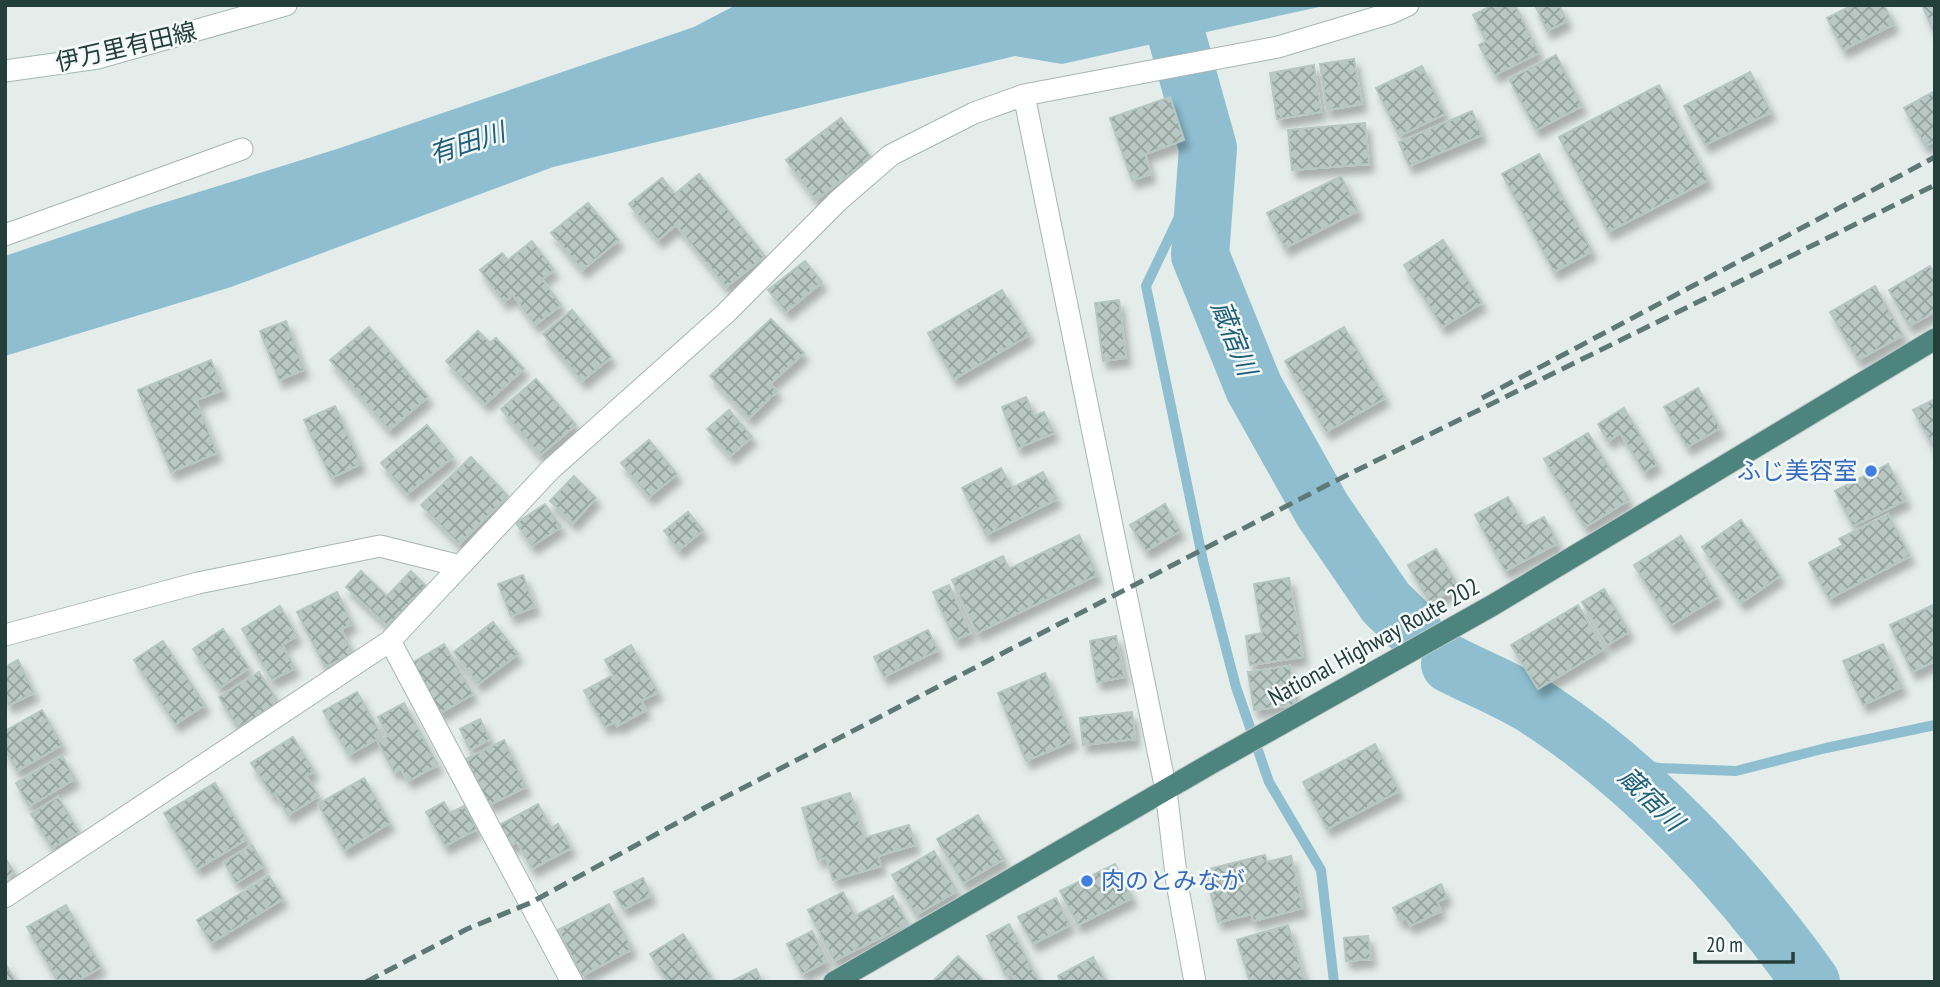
<svg xmlns="http://www.w3.org/2000/svg" width="1940" height="987" font-family="'PT Sans Narrow','Noto Sans JP',sans-serif">
  <style>
    .water { fill: #8ebed0 }
    .lines { fill: none; stroke-linecap: round; stroke-linejoin: round }
    .stream { stroke: #8ebed0; stroke-width: 10 }
    .river { stroke: #8ebed0; stroke-width: 58 }
    .building { fill: url(#building-cross-hatch); stroke: #b6c6c2; stroke-width: 2; filter: url(#shadow) }
    .minor-casing { stroke: #a7b5b2; stroke-width: 23 }
    .secondary-casing { stroke: #a2b8b3; stroke-width: 23 }
    .trunk-casing { stroke: #c2c9c8; stroke-width: 23 }
    .minor { stroke: #fff; stroke-width: 21 }
    .secondary { stroke: #fff; stroke-width: 21 }
    .trunk { stroke: #4d857e; stroke-width: 21 }
    .rail { stroke: #5e7975; stroke-width: 5; stroke-dasharray: 14 7; stroke-linecap: butt }
    .shop-dot { fill: #3f7fe0; stroke: #f4f9f7; stroke-width: 2.5 }
    .labels { text-anchor: middle; stroke-width: 5; stroke-linejoin: round; paint-order: stroke }
    .street-label { font-size: 24px; fill: #243e3a; stroke: #f4f9f7 }
    .shop-label { font-size: 24px; fill: #366cbe; stroke: #f4f9f7; text-anchor: end }
    .water-label { font-size: 26px; font-style: italic; fill: #1f5f78; stroke: #f4f9f7 }
  </style>
  <defs>
    <pattern id="building-cross-hatch" width="8" height="8" patternUnits="userSpaceOnUse" patternTransform="scale(1.75)"><rect width="8" height="8" fill="#b9c8c3"/><path d="M0 0l8 8M0 8l8-8" fill="none" stroke="#96a49f"/></pattern>
    <filter id="shadow"><feDropShadow dx="4.5" dy="8" stdDeviation="3.5" flood-color="#0004"/></filter>
  </defs>
  <rect width="100%" height="100%" fill="#e4edea"/>
  <!-- water -->
  <path class="water" d="M736,5H1328L1062,64L1015,56L553,167L231,287L5,356V256L147,208L337,149L694,27Z"/>
  <g class="lines">
    <!-- stream -->
    <path class="stream" d="M1162,33L1168,37L1204,165L1146,286L1203,561L1236,687L1269,782L1321,870L1334,982
      M1612,761L1660,768L1736,771L1826,748L1935,725"/>
    <!-- river -->
    <path class="river" d="M1172,5L1175,30L1208,148L1200,255L1254,388L1323,511L1386,603L1413,629
      M1450,664C1479,679 1513,692 1540,710C1644,778 1739,881 1811,982"/>
  </g>
  <!-- building -->
  <path class="building" d="M1493,5H1515L1539,53L1495,75L1479,45L1486,41L1473,15Z
    M1535,5H1559L1567,21L1547,31Z
    M1853,5H1884L1894,24L1843,50L1827,18Z
    M1922,5H1935V30H1933Z
    M1556,55L1582,106L1536,130L1509,79Z
    M1354,59L1362,104L1327,110L1320,64Z
    M1314,65L1321,112L1277,119L1270,73Z
    M1422,66L1445,114L1399,136L1376,88Z
    M1750,72L1771,112L1705,145L1684,106Z
    M1659,85L1708,180L1608,232L1559,137Z
    M1935,91V141L1925,146L1904,108Z
    M1170,97L1184,140L1145,154L1151,174L1132,180L1110,118Z
    M1472,111L1482,135L1409,166L1399,142Z
    M841,118L871,157L816,200L786,160Z
    M1365,123L1369,164L1292,170L1288,130Z
    M1539,154L1592,251L1554,272L1502,174Z
    M699,174L765,256L726,287L676,225L658,240L629,204L662,178L675,194Z
    M1341,176L1358,211L1285,248L1267,213Z
    M588,203L619,240L582,270L551,233Z
    M1443,240L1482,303L1442,327L1404,265Z
    M532,241L554,270L542,279L561,305L535,325L513,295L504,302L480,270L502,253L508,260Z
    M805,261L822,282L786,312L768,290Z
    M1930,266L1935,274V312L1909,326L1889,290Z
    M1875,286L1903,335L1858,360L1830,312Z
    M1002,290L1029,335L954,379L928,333Z
    M1119,300L1126,358L1103,361L1095,303Z
    M572,310L611,357L582,381L543,334Z
    M771,319L804,353L770,384L777,391L749,418L710,376Z
    M286,321L304,370L279,380L260,331Z
    M369,327L428,397L389,430L330,360Z
    M1344,327L1385,398L1326,432L1285,361Z
    M478,331L490,343L496,338L524,369L485,404L446,361Z
    M211,360L223,390L196,400L217,453L171,472L138,390Z
    M536,379L576,425L540,455L501,409Z
    M1698,388L1720,428L1687,447L1664,407Z
    M1026,397L1034,416L1044,412L1054,433L1018,448L1002,407Z
    M1935,399V450L1913,410Z
    M335,406L361,464L331,478L304,420Z
    M1624,408L1657,464L1644,472L1620,433L1608,441L1598,424Z
    M729,410L752,437L730,456L707,429Z
    M427,425L453,457L407,494L381,463Z
    M1588,433L1629,500L1585,527L1544,459Z
    M649,440L677,474L649,497L621,463Z
    M471,457L508,496L459,544L421,505Z
    M1888,464L1906,500L1853,526L1835,491Z
    M1001,468L1012,488L1043,472L1057,499L986,535L962,488Z
    M574,476L596,498L573,523L550,501Z
    M1508,497L1525,527L1544,517L1558,543L1505,571L1475,515Z
    M545,504L561,527L532,546L516,523Z
    M1165,504L1180,531L1146,551L1130,525Z
    M688,512L703,530L679,550L664,531Z
    M1888,514L1910,556L1829,599L1809,563L1843,545L1839,539Z
    M1741,520L1780,576L1741,603L1702,547Z
    M1079,535L1097,575L977,633L952,580L1003,556L1009,569Z
    M1681,536L1718,597L1671,625L1634,565Z
    M1436,549L1458,586L1430,603L1408,565Z
    M361,571L387,596L411,571L426,586L388,626L346,587Z
    M523,575L535,607L511,616L498,584Z
    M1289,578L1303,657L1250,665L1246,636L1262,633L1254,584Z
    M949,585L971,633L955,640L933,592Z
    M1604,589L1629,632L1607,645L1582,602Z
    M337,592L352,624L341,629L353,654L325,667L297,612Z
    M1935,604V661L1912,672L1890,625Z
    M1578,605L1604,649L1538,689L1511,645Z
    M280,606L297,636L282,645L295,668L272,680L242,629Z
    M493,622L518,654L478,684L454,652Z
    M223,629L249,668L219,688L193,649Z
    M928,630L938,650L884,677L874,657Z
    M1116,636L1124,677L1097,682L1090,641Z
    M163,641L205,705L175,724L134,660Z
    M444,644L473,694L439,714L410,664Z
    M1883,644L1902,687L1863,705L1843,661Z
    M631,645L658,692L641,701L646,710L617,726L615,722L605,727L584,691L613,675L605,660Z
    M18,660L34,693L9,705L5,698V667Z
    M1290,666L1295,705L1254,710L1248,672Z
    M259,672L279,703L238,728L219,697Z
    M1045,673L1073,741L1026,761L998,693Z
    M357,692L382,736L349,755L323,711Z
    M404,703L438,765L408,781L401,769L394,772L378,742L388,736L378,717Z
    M42,710L62,745L17,771L5,750V731Z
    M1132,712L1135,739L1083,745L1080,718Z
    M480,719L490,739L470,750L460,729Z
    M293,737L314,771L306,776L319,796L288,815L275,793L272,795L251,763Z
    M504,740L526,787L489,805L466,759Z
    M1375,744L1399,791L1327,829L1303,782Z
    M62,756L75,779L29,806L16,783Z
    M364,778L390,823L344,850L318,804Z
    M215,783L247,839L197,869L164,813Z
    M850,793L864,838L909,825L915,845L878,856L881,866L833,880L826,857L818,860L802,808Z
    M58,797L79,832L52,848L31,814Z
    M444,802L450,813L464,806L477,829L445,846L426,812Z
    M538,804L551,828L558,824L571,848L532,869L517,842L509,846L498,826Z
    M978,815L1004,859L963,883L937,839Z
    M252,845L264,866L236,883L224,862Z
    M934,851L957,891L916,915L892,875Z
    M1265,855L1267,862L1291,856L1303,908L1253,921L1252,914L1218,922L1205,870Z
    M5,858L14,872L5,878Z
    M1115,864L1132,898L1078,925L1060,891Z
    M269,876L283,899L211,943L197,920Z
    M643,878L651,896L623,909L614,892Z
    M1441,884L1447,897L1437,902L1441,911L1410,926L1406,918L1400,921L1393,908Z
    M843,892L855,916L893,896L908,924L834,961L808,910Z
    M1056,898L1070,925L1033,944L1018,917Z
    M609,904L632,949L582,976L558,930Z
    M66,905L101,967L75,982H58L27,927Z
    M1009,924L1039,982H1016L1011,973L1006,976L987,936Z
    M1288,925L1304,979L1297,982H1250L1237,940Z
    M812,931L827,961L802,974L787,944Z
    M683,934L711,977L703,982H668L650,954Z
    M1368,936L1371,959L1346,961L1344,938Z
    M958,956L982,979L979,982H932Z
    M1093,957L1106,982H1061L1058,976Z
    M5,963L16,982H5Z
    M756,969L762,982H730Z"/>
  <g class="lines">
    <defs>
      <path id="minor" d="M1024,95L1166,790L1177,883L1195,982
        M5,235L242,149
        M5,635L198,583L380,546L460,566
        M390,641L572,982
        M5,897L390,641L550,470L726,313L839,200L891,155L974,113L1024,95L1278,47L1391,13L1408,5"/>
      <path id="secondary" d="M5,71L98,58L286,5"/>
      <path id="trunk" d="M834,982L1212,763L1493,605L1935,339"/>
    </defs>
    <!-- minor casing -->
    <use href="#minor" class="minor-casing"/>
    <!-- secondary casing -->
    <use href="#secondary" class="secondary-casing"/>
    <!-- trunk casing -->
    <use href="#trunk" class="trunk-casing"/>
    <!-- minor -->
    <use href="#minor" class="minor"/>
    <!-- secondary -->
    <use href="#secondary" class="secondary"/>
    <!-- trunk -->
    <use href="#trunk" class="trunk"/>
    <!-- rail -->
    <path class="rail" d="M1482,398L1935,157
      M366,982L467,929L530,903L708,806L1331,483L1935,185"/>
  </g>
  <!-- markers -->
  <g class="shop-dot">
    <circle cx="1871" cy="471" r="7"/>
    <circle cx="1087" cy="881" r="7"/>
  </g>
  <g class="labels">
    <!-- street labels -->
    <g class="street-label">
      <text transform="translate(126 47) rotate(-13)" y="8">伊万里有田線</text>
      <text transform="translate(1374 642) rotate(-29)" y="8">National Highway Route 202</text>
    </g>
    <!-- shop labels -->
    <g class="shop-label">
      <text x="1857" y="479">ふじ美容室</text>
      <text x="1101" y="889" text-anchor="start">肉のとみなが</text>
    </g>
    <!-- water labels -->
    <g class="water-label">
      <text transform="translate(467 143) rotate(-18)" y="9">有田川</text>
      <text transform="translate(1234 338) rotate(68)" y="9">蔵宿川</text>
      <text transform="translate(1651 799) rotate(44)" y="9">蔵宿川</text>
    </g>
  </g>
  <!-- border -->
  <rect width="1940" height="987" fill="none" stroke="#243e3a" stroke-width="14"/>
  <!-- scale -->
  <path d="M1695 952v10h98v-10" fill="none" stroke="#243e3a" stroke-width="3.5"/>
  <text x="1706" y="952" font-size="21" fill="#243e3a" stroke="#f4f9f7" stroke-width="5" paint-order="stroke">20 m</text>
</svg>
